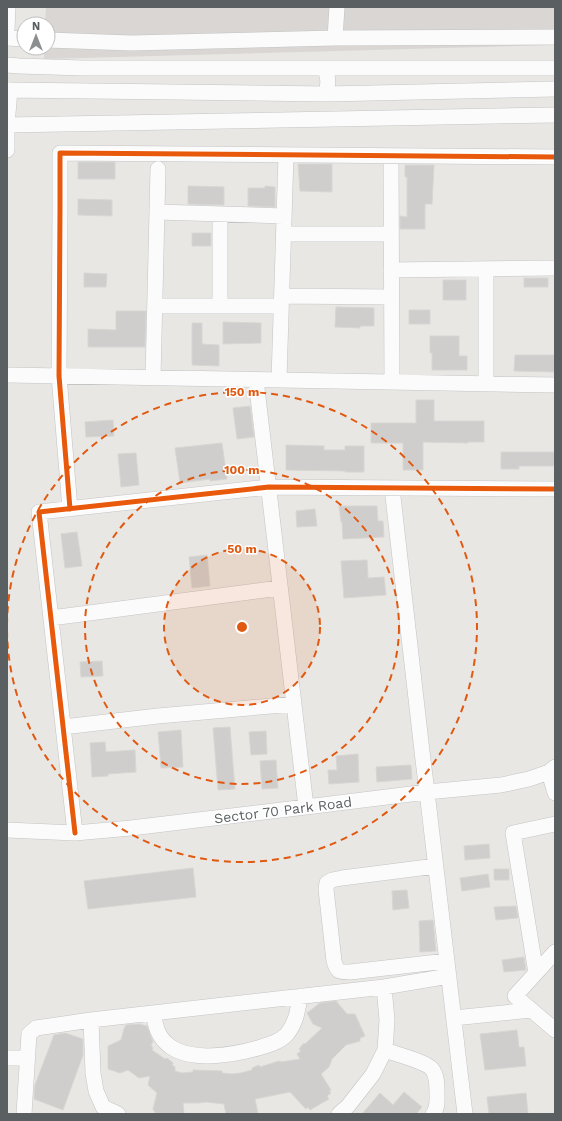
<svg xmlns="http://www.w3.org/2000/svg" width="562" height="1121" font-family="'Work Sans',sans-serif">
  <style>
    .industrial { fill: #d9d6d4 }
    .building { fill: #d0cecd; stroke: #d8d6d3 }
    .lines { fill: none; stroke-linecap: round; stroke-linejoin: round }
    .minor-casing { stroke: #c3c4c4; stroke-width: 16 }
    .minor { stroke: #fcfbfb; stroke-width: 15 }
    .cycleway-casing { stroke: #fff; stroke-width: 8 }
    .cycleway { stroke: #e8590c; stroke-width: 5 }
    .ring { fill: none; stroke: #e15910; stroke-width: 2; stroke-dasharray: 7 5 }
    .labels { text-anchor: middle; stroke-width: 3; stroke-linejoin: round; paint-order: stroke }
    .street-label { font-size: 14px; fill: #5a5f61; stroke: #fff }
    .centre { fill: #e15910; stroke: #fff; stroke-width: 2 }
    .ring-label { font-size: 12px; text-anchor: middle; font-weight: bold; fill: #e15910; stroke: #fff; stroke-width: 3; stroke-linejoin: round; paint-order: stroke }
  </style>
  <rect width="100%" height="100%" fill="#e9e7e4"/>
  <!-- industrial -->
  <path class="industrial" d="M46,7H555V45L44,59V48H48V24H45Z"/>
  <!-- building -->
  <path class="building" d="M78,162H115V179H78Z
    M298,164H332V192L300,191Z
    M405,165H434L432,204H425V229H400V216L407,217V177H405Z
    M188,186L224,187V205L188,204Z
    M265,186L275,187V207L248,206V188H265Z
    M78,199L112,200V216L78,215Z
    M192,233H211V246H192Z
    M84,273L107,274L106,287H84Z
    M524,278H548V287H524Z
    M443,280H466V300H443Z
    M336,307L374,308V326H360V328L335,327Z
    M409,310H430V324H409Z
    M116,311H146L145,347H88V329L116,330Z
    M223,322L261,323V343L223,344Z
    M192,323H202V344L219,345V366L192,365Z
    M430,336H459V356H467V370H432V353H430Z
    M515,355H555V372L514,371Z
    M416,400H434V421H484V442H468V443L423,442V470H403V443H371V423H416Z
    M250,406L254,437L237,439L233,408Z
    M113,420L114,436L86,437L85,422Z
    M222,443L227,479L210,481V479L180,483L175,448Z
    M286,445L324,446V450H345V446H364V472H345V471L286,470Z
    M501,452H555V466H519V469H501Z
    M136,453L139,485L121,487L118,454Z
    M339,506H377L378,521H383L384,537L343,539L342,522H341Z
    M315,509L317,526L297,527L296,511Z
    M77,532L82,566L65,568L61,534Z
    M207,555L210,586L192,588L189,557Z
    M367,560L368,578L384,577L386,595L344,598L341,561Z
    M102,661L103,676L81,677L80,662Z
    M230,727L235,789L218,790L213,728Z
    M181,730L183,767L161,768L158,732Z
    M266,731L267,754L251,755L249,732Z
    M105,742L106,752L135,750L136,772L108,774V776L92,777L90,743Z
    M358,754L359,782L329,784L328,770H337L336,756Z
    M276,760L278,788L262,789L260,761Z
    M411,765L412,779L377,782L376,767Z
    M489,844L490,858L465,860L464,846Z
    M193,868L196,897L88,909L84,881Z
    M494,869H509V880H494Z
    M488,874L490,887L462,891L460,878Z
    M407,890L409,908L393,910L392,891Z
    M516,906L518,918L496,920L494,907Z
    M433,920L436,951L420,952L419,921Z
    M524,957L526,970L504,972L502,960Z
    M336,1001L347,1014H355L365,1036L360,1038V1041L346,1045L332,1059L329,1067L321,1074L331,1090L329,1091L331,1093L327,1096L329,1099L310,1110L308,1107L306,1109L290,1092L255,1099L258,1114H226L224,1104L206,1102L199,1103H183L184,1114H156L153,1109L157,1093L148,1085L150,1076L139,1078L128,1070L120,1073L108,1069V1046L121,1040L124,1029L126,1025L139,1024L147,1026L153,1042L151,1045L153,1048L152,1050L165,1059L167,1058L173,1063L172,1065L175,1067V1071L182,1073L193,1072V1070L222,1071V1073L232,1074L241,1073L252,1070V1068L259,1065L260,1067L279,1061L281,1062L300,1059L297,1054L301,1051L299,1049L304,1043L305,1044L322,1028L313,1024L307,1013L320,1003Z
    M517,1030L519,1047H524L526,1066L485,1070L480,1034Z
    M65,1033L83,1039V1055L63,1110L34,1099L35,1085L54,1035Z
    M404,1092L422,1107L416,1114H362L380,1093L393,1105Z
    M526,1093L528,1114H489L487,1097Z"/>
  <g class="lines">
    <defs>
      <path id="minor" d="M7,30L8,7
        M7,38L24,39
        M335,38L337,7
        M48,40L131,43L335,38L555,37
        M7,65L19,66L83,68H555
        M325,68C328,78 329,83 326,94
        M7,90L326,94L555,89
        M7,125L555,115
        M7,150V125L10,90
        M391,156L392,382
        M157,212L284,216
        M220,214V306
        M284,234H391
        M486,269V384
        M391,270L555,268
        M282,296L391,297
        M155,306H281
        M7,375L555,385
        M153,378L158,169
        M256,380L306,807
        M279,380L286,155
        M392,488L423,760L427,792L465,1114
        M70,509L59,376L60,207V153L555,157
        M51,618L280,588
        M63,727L158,716L294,704
        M549,772L555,793
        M7,830L75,833L131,828L306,807L427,792L501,785L529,779L549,772L555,767
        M75,833L39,512L269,487L555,489
        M436,866L342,878L332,880L327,883L326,889L334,961C337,972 339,972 350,972L447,961
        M555,952L515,996L555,1030
        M536,973L513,833L555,824
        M153,1013C156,1028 158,1038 171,1047C193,1062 234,1055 258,1048C268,1045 280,1042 287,1034C296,1023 298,1010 300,996
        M454,1018L531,1010
        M91,1020L93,1073L96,1091L103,1107L118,1114
        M385,1050C395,1054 425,1061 432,1069C437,1075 437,1085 437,1093C437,1100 438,1108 433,1114
        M7,1058H27
        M24,1114L29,1034L36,1028L91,1020L384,987L449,976
        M339,1114L348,1106L373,1074L385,1050L387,1020L384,987"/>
    </defs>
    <!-- minor casing -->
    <use href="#minor" class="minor-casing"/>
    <!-- minor -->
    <use href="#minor" class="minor"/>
    <defs>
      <path id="cycleway" d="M70,509L59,376L60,207V153L555,157
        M75,833L39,512L269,487L555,489"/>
    </defs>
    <!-- cycleway casing -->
    <use href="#cycleway" class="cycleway-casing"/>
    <!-- cycleway -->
    <use href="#cycleway" class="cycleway"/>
  </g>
  <!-- distance rings -->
  <circle cx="242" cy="627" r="78" fill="#e15910" fill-opacity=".12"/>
  <g class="ring">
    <circle cx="242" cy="627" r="78"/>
    <circle cx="242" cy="627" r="157"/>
    <path d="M7 625A235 235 0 1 1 7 629"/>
  </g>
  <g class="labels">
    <!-- street labels -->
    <g class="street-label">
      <text transform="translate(283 810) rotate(-7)" y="5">Sector 70 Park Road</text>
    </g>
  </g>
  <circle cx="242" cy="627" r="6" class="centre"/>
  <g class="ring-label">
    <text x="242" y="396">150 m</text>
    <text x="242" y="474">100 m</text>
    <text x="242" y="553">50 m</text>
  </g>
  <!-- border -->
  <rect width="562" height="1121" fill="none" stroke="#5a5f61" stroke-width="16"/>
  <!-- north arrow -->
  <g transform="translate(36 36)"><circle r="19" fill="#ffffff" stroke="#bdbfc0"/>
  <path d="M0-3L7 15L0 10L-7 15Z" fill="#8c8f8f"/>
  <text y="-6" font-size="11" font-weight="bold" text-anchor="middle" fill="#5a5f61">N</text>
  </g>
</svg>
